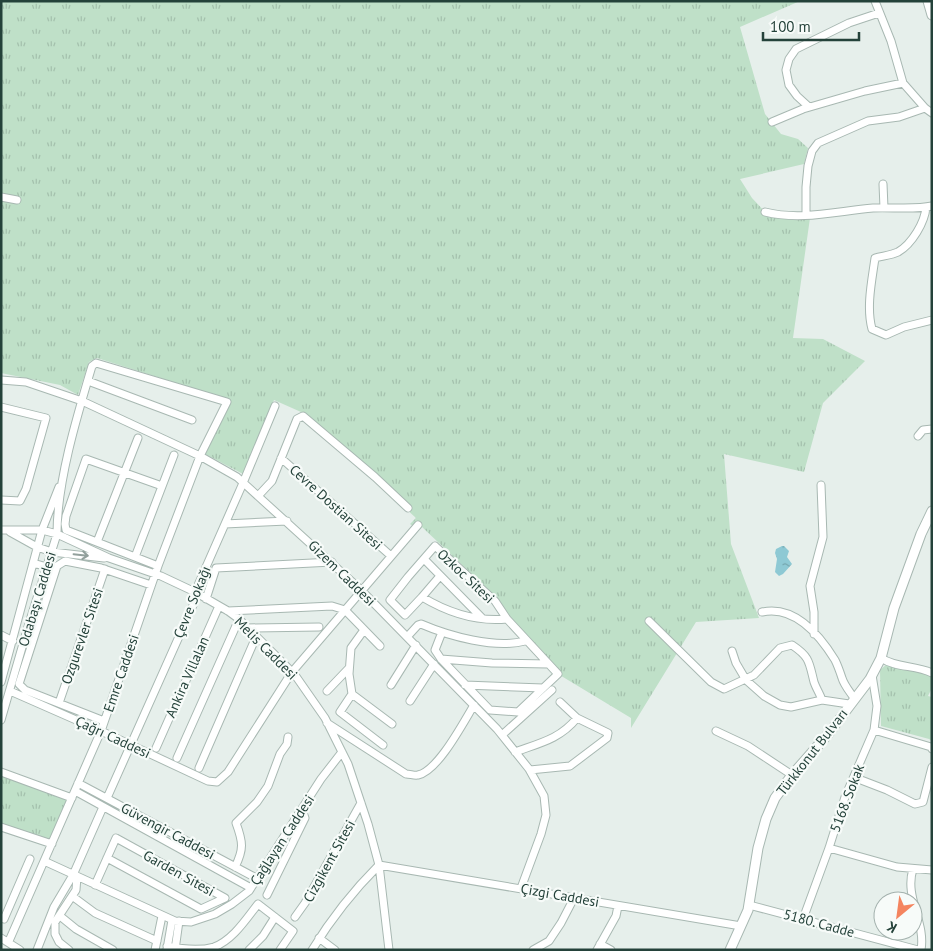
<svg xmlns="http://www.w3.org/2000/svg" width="933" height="951" font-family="'PT Sans',sans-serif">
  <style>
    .grass { fill: url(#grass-tufts) }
    .water { fill: url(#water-ripples) }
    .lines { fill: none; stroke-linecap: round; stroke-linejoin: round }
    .minor-casing { stroke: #a8b8b2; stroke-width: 9 }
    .tertiary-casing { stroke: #a8b8b2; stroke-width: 11 }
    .minor { stroke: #fff; stroke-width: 7 }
    .tertiary { stroke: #fff; stroke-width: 9 }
    .oneway { stroke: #92a09c }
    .labels { text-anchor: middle; stroke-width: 4.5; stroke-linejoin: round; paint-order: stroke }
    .street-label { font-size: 14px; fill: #24423a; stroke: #f7fbf9 }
  </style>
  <defs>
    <pattern id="grass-tufts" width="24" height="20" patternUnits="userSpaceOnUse" patternTransform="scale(1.25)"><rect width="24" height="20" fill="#bfe0c8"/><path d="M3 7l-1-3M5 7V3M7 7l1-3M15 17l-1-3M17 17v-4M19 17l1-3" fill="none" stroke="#a4c1ad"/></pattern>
    <pattern id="water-ripples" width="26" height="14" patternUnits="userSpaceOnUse" patternTransform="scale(1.25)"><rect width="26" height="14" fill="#8ec9d4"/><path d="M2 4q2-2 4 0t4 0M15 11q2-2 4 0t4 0" fill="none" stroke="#74a5ad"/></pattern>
  </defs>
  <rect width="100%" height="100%" fill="#e6efeb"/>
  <!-- grass -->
  <path class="grass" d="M1,1H800L740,27L765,114L781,134L798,139L808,148L804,164L740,179L752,198L770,217L810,218L793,338L823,339L865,361L823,403L804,472L724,454L731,544L759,618L696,622L631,728V718L558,674L524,635L495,596L422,527L419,530L410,524L416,518L301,412L274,400L243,474L205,454L230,400L97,358L89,362L78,395L60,385L1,373Z
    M887,664L921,671L932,676V688L928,696L932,697V741L929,739L881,726L880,670Z
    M1,775L68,800L50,841L1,823Z"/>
  <!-- water -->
  <path class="water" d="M782,546H784L789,551L787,557L792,564L783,574L779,576L775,572L777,559L775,553L776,549Z"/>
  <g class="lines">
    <defs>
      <path id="minor" d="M875,1L891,41L903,83L925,108L932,113
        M809,107L797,96L789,85L786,70L789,59L796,49L849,23L879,13
        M772,122L803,109L865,91L903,83
        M883,184L884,208
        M1,197L17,200
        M926,207C925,222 912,244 898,252C892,255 882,256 875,258C872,280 866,307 872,329L886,335L904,327L932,320
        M765,212C801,221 837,211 873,208C891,207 915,210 932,206
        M806,215V187L808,166L812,151L818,143L868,121L899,117L925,108
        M1,380L26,382L82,401L200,456L237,477L360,589L497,729L529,769L544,796L546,815L541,834L521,888
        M88,381L192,420
        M1,407L46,418L26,489L20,501L1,500
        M918,436L923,430L932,429
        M281,458L391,556
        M258,496L272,481L297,419L303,416L375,477L408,508
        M225,524L287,521
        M1,530H42L57,534L109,558L161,576L195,592L228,611L239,619L295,675L325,718L348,764L368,824L379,865L389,950
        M10,532L37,547L52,552L104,558
        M97,542L138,438
        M135,557L174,455
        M424,559L482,618
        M33,563L47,567
        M158,566L66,530L65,524L66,516L86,459L162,486
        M422,597L440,576
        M206,599L216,568L332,562
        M228,611L332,606L345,610L380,646
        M762,612C795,605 819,634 835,660C838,666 840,672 842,678C844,685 850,692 854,698
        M649,621L711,682L724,689L754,675L780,648L792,645C810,657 809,662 814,682C816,688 820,694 822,700
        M247,628L319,627
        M364,630L351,648L349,674L352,694L392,724
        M442,632L435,650L441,659L490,710L518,712L558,674L507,619C477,622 447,612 422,597L405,615L390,600L408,577L435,546L495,601L507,619
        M814,634V612L810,586L823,537L821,485
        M1,635L13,641
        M407,637L418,625L421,624C449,636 495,649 525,641
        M732,651L736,663L746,680L764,696L780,705L791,707L822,700L849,704
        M881,658C896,668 915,665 932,673
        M441,659L492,663L548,664
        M1,682L42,530L59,487
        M391,685L416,645
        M465,685L543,688
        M10,691L101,731L208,781L217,782L228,772L292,672L418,525
        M327,691L349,668
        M352,694L340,712L383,745
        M410,701L434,664
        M59,703L105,569
        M1,720L27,630L57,534C57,482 77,416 92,366L96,363L227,402L200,456L158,566L101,731L9,941
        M104,721L25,690L19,684L57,566L65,561L101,568L151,585
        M327,723L406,774C410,774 415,776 418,775C438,771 463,723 474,705
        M874,730L931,747L932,749
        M716,731L748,746L792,775
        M502,735L552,690
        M156,748L219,606
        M515,752C540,743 560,739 577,718
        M177,758L239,619
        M199,768L256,637
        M530,770L570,766L607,738L608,733L577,718L560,702
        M1,772L72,798
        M855,775L861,780L887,790L915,804L923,802L932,767
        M78,783L258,879
        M75,791L251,888
        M107,798L194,603L195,592L243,483L275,406
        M1,827L52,844
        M829,848L897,867L932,870
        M44,861L175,921L191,922L215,914L232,904L249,891L321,779L342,752
        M379,865L741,926
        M235,867C244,849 243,842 236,823L257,802L268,786L280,754L287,744L288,737
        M913,869C904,897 926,922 921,950
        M95,885L116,838L225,898L201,909L107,858
        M267,895L305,818L302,810
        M72,896L95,913L157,941
        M749,905L918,950
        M60,916L76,929L113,950
        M295,917L305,903L361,803
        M4,919L30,859
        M803,919L829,848L845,797L874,730L877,706L872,675
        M1,938L20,950
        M319,938L335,950
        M600,944L611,950
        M167,946C181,949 200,951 214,947C233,940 246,919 258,904L293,931L280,950
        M167,949L172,920
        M37,950L54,907L73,875L103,807
        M69,950L59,942L55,934V922L76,890L77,876
        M155,950L162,916
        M175,950L179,921
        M249,950L263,936L275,917
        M312,950C331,919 353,891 379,865
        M533,950L549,941L561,923L574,898
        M597,950L616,916L618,906"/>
      <path id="tertiary" d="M928,1L932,15
        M730,950L748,910L758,848L766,819L775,798L792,775L829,733L870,679L881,658L894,608L921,534L932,511"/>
    </defs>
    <!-- minor casing -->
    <use href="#minor" class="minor-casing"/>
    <!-- tertiary casing -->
    <use href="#tertiary" class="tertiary-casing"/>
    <!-- minor -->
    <use href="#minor" class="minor"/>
    <!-- tertiary -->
    <use href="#tertiary" class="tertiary"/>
  </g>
  <!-- one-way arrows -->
  <defs><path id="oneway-shaft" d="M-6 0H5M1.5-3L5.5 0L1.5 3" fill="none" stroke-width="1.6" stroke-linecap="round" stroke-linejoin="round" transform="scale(1.25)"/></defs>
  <use class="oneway" href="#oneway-shaft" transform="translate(81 555) rotate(6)"/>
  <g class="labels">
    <!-- street labels -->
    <g class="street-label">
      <text transform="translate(336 507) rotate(42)" y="5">Cevre Dostian Sitesi</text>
      <text transform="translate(342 573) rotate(44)" y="5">Gizem Caddesi</text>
      <text transform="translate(466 576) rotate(43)" y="5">Ozkoc Sitesi</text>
      <text transform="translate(37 599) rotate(-73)" y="5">Odabaşı Caddesi</text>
      <text transform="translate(192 602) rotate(-68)" y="5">Çevre Sokağı</text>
      <text transform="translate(82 636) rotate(-71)" y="5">Ozgurevler Sitesi</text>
      <text transform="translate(266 648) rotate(45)" y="5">Melis Caddesi</text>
      <text transform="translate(121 673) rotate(-71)" y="5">Emre Caddesi</text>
      <text transform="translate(187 677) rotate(-66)" y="5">Ankira Villalan</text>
      <text transform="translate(113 737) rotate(25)" y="5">Çağrı Caddesi</text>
      <text transform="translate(812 752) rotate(-52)" y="5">Türkkonut Bulvarı</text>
      <text transform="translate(847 798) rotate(-69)" y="5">5168. Sokak</text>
      <text transform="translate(168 831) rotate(28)" y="5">Güvengir Caddesi</text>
      <text transform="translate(282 840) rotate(-57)" y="5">Çağlayan Caddesi</text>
      <text transform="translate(329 861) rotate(-61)" y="5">Cizgikent Sitesi</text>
      <text transform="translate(179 873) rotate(29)" y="5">Garden Sitesi</text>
      <text transform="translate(560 895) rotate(10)" y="5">Çizgi Caddesi</text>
      <text transform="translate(819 923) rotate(15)" y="5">5180. Cadde</text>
    </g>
  </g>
  <!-- border -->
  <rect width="933" height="951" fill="none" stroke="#24423a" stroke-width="5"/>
  <!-- north arrow -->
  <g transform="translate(898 916) rotate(209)"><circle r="24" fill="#f7fbf9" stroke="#a3b1ad"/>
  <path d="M0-4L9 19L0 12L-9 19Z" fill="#f4845f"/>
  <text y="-8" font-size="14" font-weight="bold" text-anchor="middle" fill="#24423a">K</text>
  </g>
  <!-- scale -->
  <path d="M763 32v8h96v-8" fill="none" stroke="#24423a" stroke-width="2.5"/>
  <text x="770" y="32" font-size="15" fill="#24423a" stroke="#f7fbf9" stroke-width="4" paint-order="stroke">100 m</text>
</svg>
